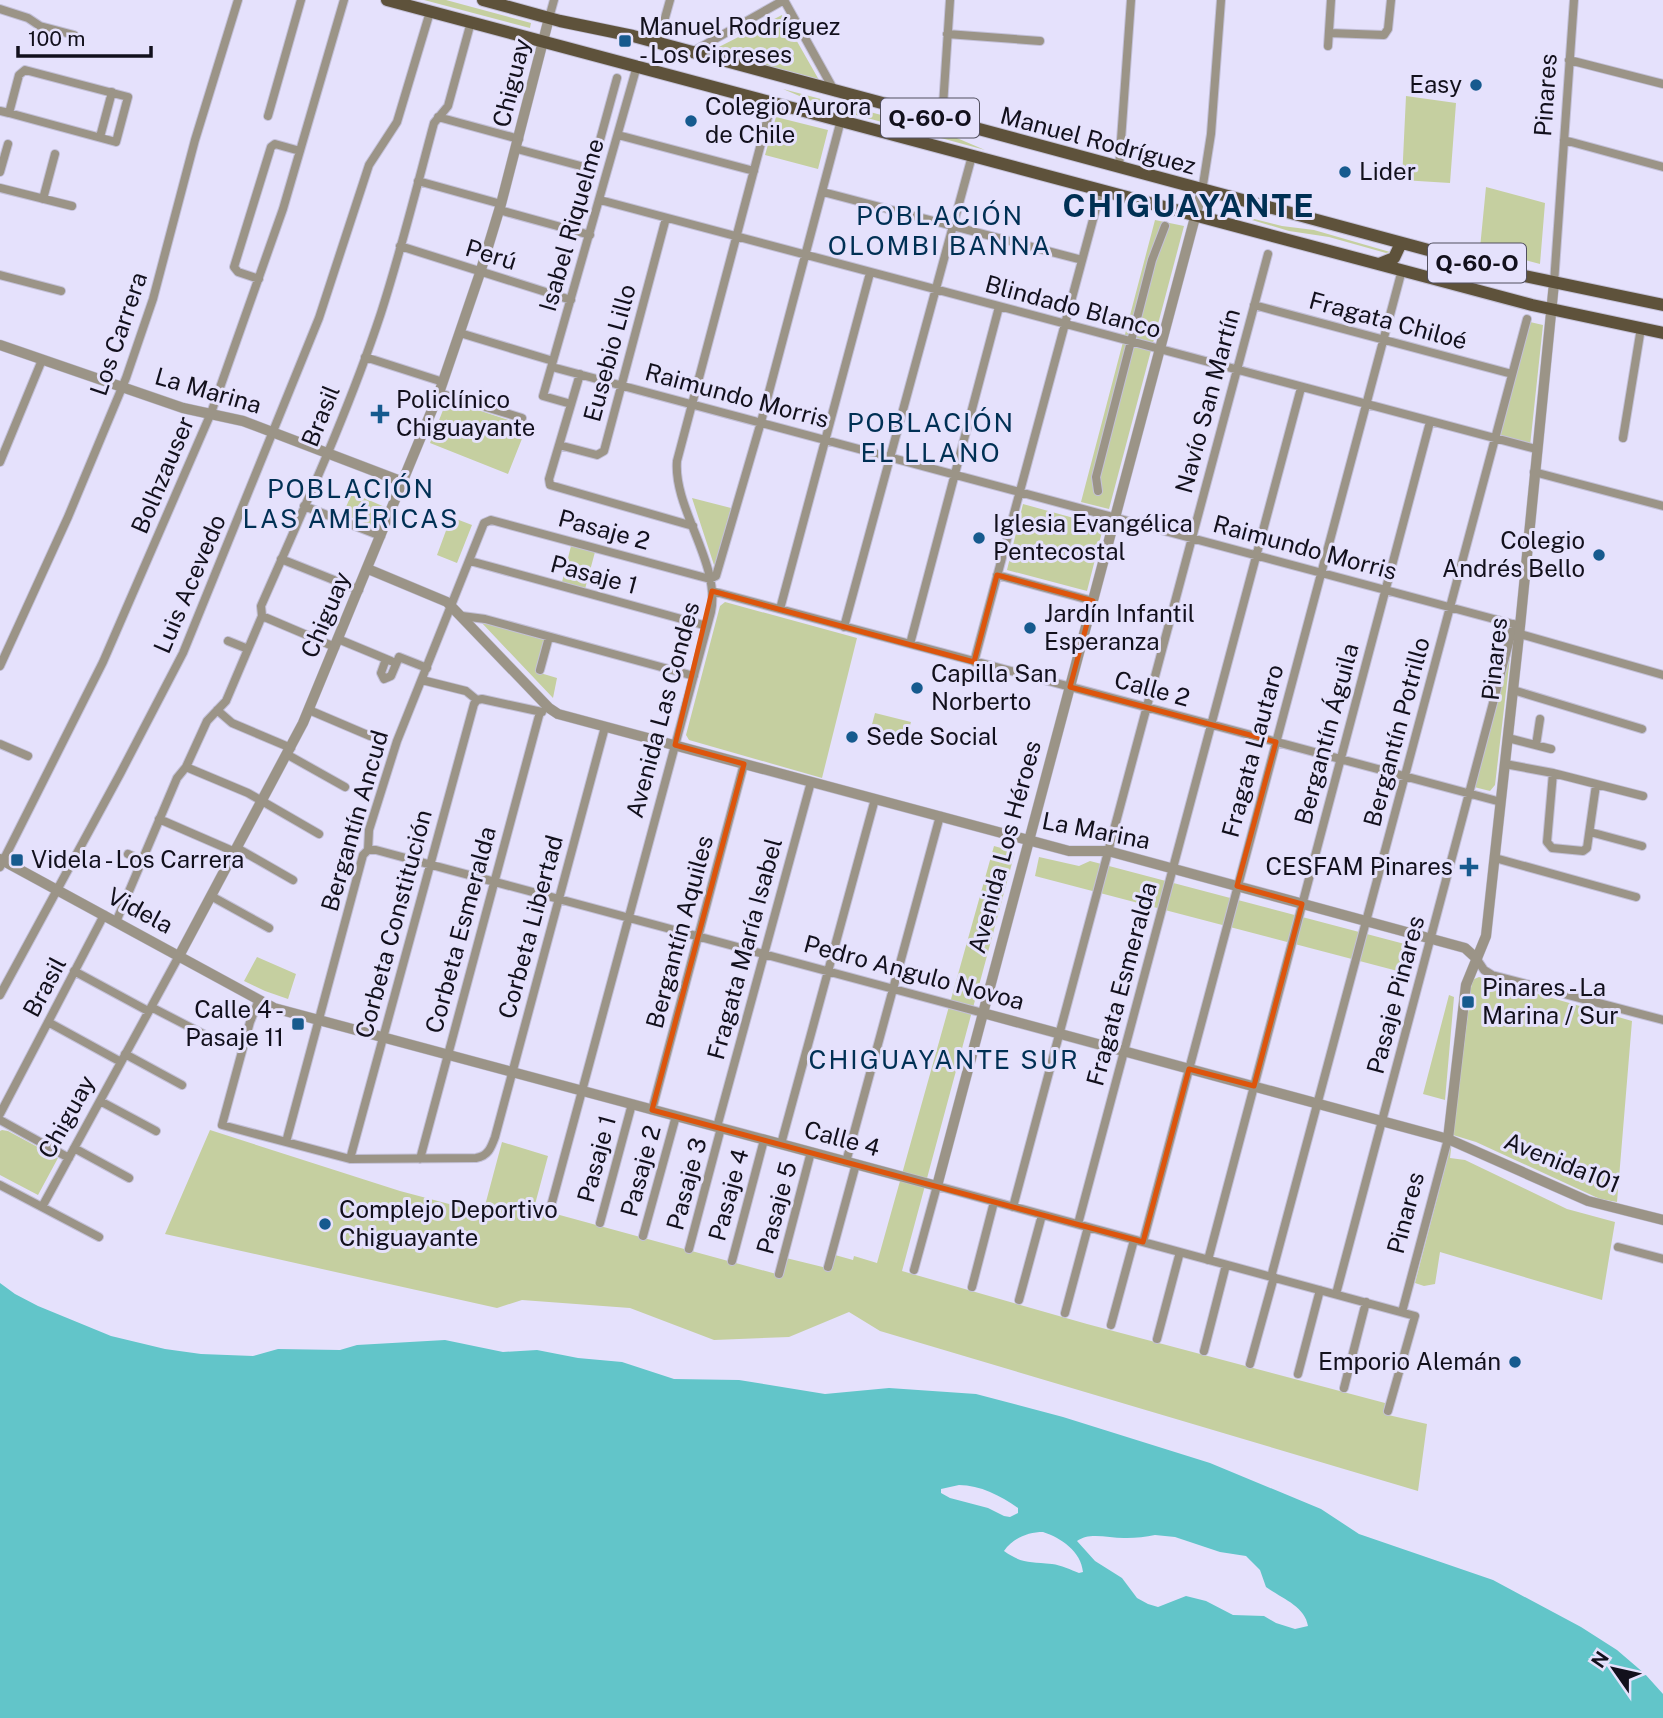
<svg xmlns="http://www.w3.org/2000/svg" width="1663" height="1718" font-family="'Public Sans',sans-serif">
  <style>
    .green { fill: #c5cfa0 }
    .water { fill: #62c5c9; fill-rule: evenodd }
    .lines { fill: none; stroke-linecap: round; stroke-linejoin: round }
    .minor-casing { stroke: #c3c0d8; stroke-width: 10 }
    .tertiary-casing { stroke: #c3c0d8; stroke-width: 11 }
    .primary-casing { stroke: #c3c0d8; stroke-width: 14 }
    .minor { stroke: #9b9487; stroke-width: 8 }
    .tertiary { stroke: #9b9487; stroke-width: 10 }
    .primary { stroke: #5e523b; stroke-width: 12 }
    .marked { fill: none; stroke: #dd550d; stroke-width: 5; stroke-linejoin: round }
    .poi-dot { fill: #165a8e; stroke: #e5e1fc; stroke-width: 2.5 }
    .labels { text-anchor: middle; stroke-width: 6; stroke-linejoin: round; paint-order: stroke }
    .shield { fill: #e5e1fc; stroke: #514f5f; stroke-width: 2 }
    .shield-label { font-size: 23px; font-weight: bold; fill: #12101c }
    .poi-label { font-size: 24px; fill: #12101c; stroke: #e5e1fc; text-anchor: start }
    .street-label { font-size: 24px; fill: #12101c; stroke: #e5e1fc }
    .neighbourhood-label { font-size: 26px; letter-spacing: 2px; fill: #003054; stroke: #e5e1fc }
    .district-label { font-size: 32px; font-weight: bold; letter-spacing: 2px; fill: #003054; stroke: #e5e1fc }
  </style>
  <rect width="100%" height="100%" fill="#e5e1fc"/>
  <!-- green -->
  <path class="green" d="M424,0H446L531,23L530,28Z
    M782,15L819,80L709,52Z
    M783,89L938,130L985,150L823,106Z
    M1406,96L1456,103L1450,183L1402,180Z
    M776,117L828,130L818,169L765,155Z
    M1486,187L1545,203L1540,264L1480,248Z
    M1215,209L1282,226L1314,230L1390,252L1386,253L1329,237L1289,231Z
    M1155,220L1184,226L1109,509L1081,502Z
    M1530,322L1543,325L1530,446L1500,435Z
    M447,400L527,426L508,474L430,443Z
    M352,493L385,507L377,526H372L343,514Z
    M692,498L731,508L715,568Z
    M1023,504L1099,525L1102,532L1087,591L1007,570Z
    M451,517L472,525L457,563L437,555Z
    M571,546L595,552L585,589L562,582Z
    M725,602L857,638L822,778L689,740L686,735L720,606Z
    M480,621L545,640L537,672L557,678L553,698Z
    M1511,649L1495,785L1490,791L1474,787Z
    M875,713L911,722L906,741L870,732Z
    M994,846L1015,852L902,1271L1087,1324L1385,1403L1384,1414L1427,1424L1418,1491L880,1331L849,1312L789,1337L714,1340L630,1308L522,1300L497,1308L165,1234L210,1130L400,1191L483,1213L502,1142L548,1156L534,1208L780,1275L786,1258L831,1269L835,1255L853,1260L854,1256L877,1263Z
    M1039,857L1079,866L1090,861L1416,947L1409,974L1035,876Z
    M257,957L296,974L288,999L265,991L244,981Z
    M1479,977L1632,1021L1617,1202L1600,1199L1476,1142L1453,1135L1472,980Z
    M1449,995L1454,997L1445,1100L1423,1094Z
    M2,1130L8,1131L58,1158L38,1195L0,1175V1131Z
    M1452,1141L1450,1158L1465,1160L1567,1209L1615,1222L1602,1300L1440,1252L1435,1284L1424,1286L1415,1283Z"/>
  <!-- water -->
  <path class="water" d="M0,1283L15,1294L38,1306L111,1336L165,1349L201,1354L253,1356L278,1349L340,1350L357,1345L445,1340L503,1352L537,1350L578,1358L622,1362L674,1379L739,1380L825,1394L889,1388L976,1394L1063,1417L1210,1463L1321,1509L1359,1534L1493,1580L1581,1627L1617,1650L1645,1674L1663,1694V1718H0ZM959,1485C980,1485 1001,1496 1018,1508V1513L1010,1517L1004,1516L988,1508L950,1498L941,1493V1489ZM1043,1532C1061,1538 1081,1551 1083,1572L1079,1573C1071,1570 1061,1565 1052,1564C1030,1561 1024,1565 1004,1551C1013,1538 1028,1532 1043,1532ZM1155,1535L1175,1537L1220,1552L1246,1556L1260,1570L1266,1587C1281,1598 1305,1606 1308,1626L1295,1629L1276,1623L1264,1616L1233,1615L1206,1601L1186,1596L1158,1607L1148,1604L1137,1598L1122,1578L1095,1561L1077,1541C1090,1531 1111,1539 1127,1538C1136,1538 1146,1537 1155,1535Z"/>
  <g class="lines">
    <defs>
      <path id="minor" d="M784,0L835,92
        M0,9L28,18L40,26L74,35
        M549,18L554,0
        M1329,33L1384,35L1388,29L1391,0
        M947,34L1040,41
        M658,43L670,0
        M1328,46L1331,0
        M692,52L784,0
        M1569,60L1663,84
        M0,111L9,113L116,142L128,97L25,70L19,75L9,113
        M268,116L301,0
        M438,117L519,139
        M942,121L950,0
        M618,135L754,171
        M100,137L112,92
        M1564,140L1663,167
        M517,149L592,169L617,78
        M1119,168L1131,0
        M0,172L8,144
        M418,181L501,204
        M0,188L72,206
        M1202,191L1211,134L1221,0
        M823,192L1082,260
        M43,199L55,154
        M600,200L1536,449
        M499,210L590,235
        M400,246L571,300
        M0,275L61,291
        M259,279L238,272L234,267L271,147L275,144L300,151
        M1554,283L1574,0
        M1254,305L1512,374
        M460,333L553,361
        M365,357L443,382
        M552,367L1520,626
        M580,374L549,479L550,485L693,526
        M439,393L522,418
        M571,404L543,396L637,66
        M1623,438L1641,328
        M559,445L597,455L604,451L666,218
        M0,462L42,360
        M1534,472L1663,506
        M1098,491L1096,477L1152,260L1165,226
        M304,506L381,536
        M281,559L359,590
        M470,561L707,626
        M997,575L1093,601
        M712,591L1501,802
        M780,609L870,273
        M262,616L335,647
        M462,616L485,619L694,676
        M844,627L972,156
        M1520,634L1663,675
        M338,639L391,661
        M228,641L248,649
        M910,644L999,307
        M386,659L381,673L384,679L391,676L399,657L427,668
        M974,662L1101,190
        M0,666L68,517L126,378L153,299L195,140L238,0
        M540,670L549,637
        M422,680L466,691L477,700L482,699L542,712
        M1513,690L1642,729
        M217,710L232,723L291,748
        M309,710L370,736
        M1508,738L1551,749
        M0,744L28,756
        M1536,745L1540,719
        M288,755L345,787
        M1505,764L1553,773L1643,796
        M186,767L248,793L319,834
        M1553,773L1547,842L1552,848L1583,851L1587,848L1596,785
        M159,819L235,852
        M1590,832L1642,846
        M237,848L293,880
        M368,850H376L983,1013
        M128,854L142,860
        M1495,858L1636,897
        M0,867L103,662L211,413L283,209L344,0
        M211,896L269,928
        M116,922L177,778L186,767L207,721L226,701L262,616L261,606C303,510 348,413 381,313C401,251 417,186 434,123L448,106L471,22
        M1476,958L1484,970L1492,975L1663,1020
        M74,971L148,1011
        M0,995L120,774L183,653L319,318L369,165L397,122L430,12
        M259,1000L250,1022L222,1125L350,1159L476,1158C488,1156 491,1148 495,1137L605,727
        M151,1007L207,1036
        M48,1022L121,1062
        M125,1054L182,1085
        M100,1101L156,1131
        M652,1110L744,764
        M0,1114L104,915
        M0,1120L69,1158
        M717,1127L811,782
        M286,1142L363,855L368,850L369,830L397,741L484,523L491,520L710,579L716,576L761,422L841,120
        M781,1144L875,799
        M74,1148L129,1178
        M350,1159L474,704L477,700
        M420,1159L540,712
        M846,1162L940,816
        M0,1185L99,1237
        M551,1206L711,612C721,564 673,508 677,461L772,102
        M42,1207L179,956
        M1013,1207L1268,254
        M600,1223L632,1104
        M1078,1224L1301,388
        M643,1236L676,1116
        M1143,1242L1402,270
        M1618,1247L1663,1259
        M689,1249L721,1128
        M1208,1260L1430,422
        M732,1261L764,1140
        M828,1267L856,1164
        M914,1270L937,1186L1415,1316L1388,1411
        M779,1274L811,1152
        M1271,1277L1527,319
        M972,1287L994,1202
        M1336,1294L1514,624
        M1019,1300L1042,1215
        M1402,1312L1448,1139
        M1065,1313L1088,1227
        M1111,1325L1134,1240
        M1157,1339L1180,1252
        M1204,1351L1226,1265
        M1250,1364L1274,1277
        M1298,1374L1320,1290
        M1344,1388L1366,1302"/>
      <path id="tertiary" d="M0,345L183,408L243,421L403,482
        M368,569L447,602L549,708L558,714L1069,851H1108L1465,948L1476,958
        M0,859L274,1008L937,1186L1202,191
        M179,956L303,723L439,393L480,273L501,204L549,18
        M983,1013L1448,1139L1588,1201L1663,1220
        M1448,1139L1466,985L1486,936L1520,626L1554,283"/>
      <path id="primary" d="M387,0L1532,305L1663,333
        M483,0L560,21L633,36L1525,276L1663,305
        M1379,264L1394,258L1401,243"/>
    </defs>
    <!-- minor casing -->
    <use href="#minor" class="minor-casing"/>
    <!-- tertiary casing -->
    <use href="#tertiary" class="tertiary-casing"/>
    <!-- primary casing -->
    <use href="#primary" class="primary-casing"/>
    <!-- minor -->
    <use href="#minor" class="minor"/>
    <!-- tertiary -->
    <use href="#tertiary" class="tertiary"/>
    <!-- primary -->
    <use href="#primary" class="primary"/>
  </g>
  <!-- marked area -->
  <path class="marked" d="M997,575L1093,601L1070,687L1276,742L1237,886L1302,904L1254,1086L1189,1069L1143,1242L652,1110L744,764L675,745L712,591L974,662Z"/>
  <!-- markers -->
  <g class="poi-dot">
    <rect x="618" y="34" width="14" height="14" rx="3.5"/>
    <circle cx="1476" cy="85" r="7"/>
    <circle cx="691" cy="121" r="7"/>
    <circle cx="1345" cy="172" r="7"/>
    <path d="M376.5 403.5h7v7h7v7h-7v7h-7v-7h-7v-7h7z"/>
    <circle cx="979" cy="538" r="7"/>
    <circle cx="1599" cy="555" r="7"/>
    <circle cx="1030" cy="628" r="7"/>
    <circle cx="917" cy="688" r="7"/>
    <circle cx="852" cy="737" r="7"/>
    <rect x="10" y="853" width="14" height="14" rx="3.5"/>
    <path d="M1465.5 856.5h7v7h7v7h-7v7h-7v-7h-7v-7h7z"/>
    <rect x="1461" y="995" width="14" height="14" rx="3.5"/>
    <rect x="291" y="1017" width="14" height="14" rx="3.5"/>
    <circle cx="325" cy="1224" r="7"/>
    <circle cx="1515" cy="1362" r="7"/>
  </g>
  <g class="labels">
    <!-- shield labels -->
    <g class="shield">
      <rect x="881" y="98.5" width="98" height="39" rx="5"/>
      <rect x="1428" y="243.5" width="98" height="39" rx="5"/>
    </g>
    <g class="shield-label">
      <text x="930" y="126">Q-60-O</text>
      <text x="1477" y="271">Q-60-O</text>
    </g>
    <!-- poi labels -->
    <g class="poi-label">
      <text x="639" y="35">Manuel Rodríguez<tspan x="639" dy="28">- Los Cipreses</tspan></text>
      <text x="1462" y="93" text-anchor="end">Easy</text>
      <text x="705" y="115">Colegio Aurora<tspan x="705" dy="28">de Chile</tspan></text>
      <text x="1359" y="180">Lider</text>
      <text x="396" y="408">Policlínico<tspan x="396" dy="28">Chiguayante</tspan></text>
      <text x="993" y="532">Iglesia Evangélica<tspan x="993" dy="28">Pentecostal</tspan></text>
      <text x="1585" y="549" text-anchor="end">Colegio<tspan x="1585" dy="28">Andrés Bello</tspan></text>
      <text x="1044" y="622">Jardín Infantil<tspan x="1044" dy="28">Esperanza</tspan></text>
      <text x="931" y="682">Capilla San<tspan x="931" dy="28">Norberto</tspan></text>
      <text x="866" y="745">Sede Social</text>
      <text x="31" y="868">Videla - Los Carrera</text>
      <text x="1453" y="875" text-anchor="end">CESFAM Pinares</text>
      <text x="1482" y="996">Pinares - La<tspan x="1482" dy="28">Marina / Sur</tspan></text>
      <text x="284" y="1018" text-anchor="end">Calle 4 -<tspan x="284" dy="28">Pasaje 11</tspan></text>
      <text x="339" y="1218">Complejo Deportivo<tspan x="339" dy="28">Chiguayante</tspan></text>
      <text x="1501" y="1370" text-anchor="end">Emporio Alemán</text>
    </g>
    <!-- street labels -->
    <g class="street-label">
      <text transform="translate(512 83) rotate(-76)" y="8">Chiguay</text>
      <text transform="translate(1546 95) rotate(-86)" y="8">Pinares</text>
      <text transform="translate(1098 141) rotate(15)" y="8">Manuel Rodríguez</text>
      <text transform="translate(572 225) rotate(-74)" y="8">Isabel Riquelme</text>
      <text transform="translate(491 255) rotate(17)" y="8">Perú</text>
      <text transform="translate(1073 307) rotate(15)" y="8">Blindado Blanco</text>
      <text transform="translate(1388 321) rotate(15)" y="8">Fragata Chiloé</text>
      <text transform="translate(119 334) rotate(-71)" y="8">Los Carrera</text>
      <text transform="translate(610 353) rotate(-75)" y="8">Eusebio Lillo</text>
      <text transform="translate(208 391) rotate(16)" y="8">La Marina</text>
      <text transform="translate(737 396) rotate(15)" y="8">Raimundo Morris</text>
      <text transform="translate(1208 401) rotate(-75)" y="8">Navío San Martín</text>
      <text transform="translate(321 416) rotate(-68)" y="8">Brasil</text>
      <text transform="translate(163 475) rotate(-67)" y="8">Bolhzauser</text>
      <text transform="translate(604 530) rotate(15)" y="8">Pasaje 2</text>
      <text transform="translate(1305 548) rotate(15)" y="8">Raimundo Morris</text>
      <text transform="translate(594 575) rotate(15)" y="8">Pasaje 1</text>
      <text transform="translate(190 584) rotate(-67)" y="8">Luis Acevedo</text>
      <text transform="translate(326 615) rotate(-67)" y="8">Chiguay</text>
      <text transform="translate(1495 659) rotate(-84)" y="8">Pinares</text>
      <text transform="translate(1152 689) rotate(15)" y="8">Calle 2</text>
      <text transform="translate(663 710) rotate(-75)" y="8">Avenida Las Condes</text>
      <text transform="translate(1397 732) rotate(-75)" y="8">Bergantín Potrillo</text>
      <text transform="translate(1327 734) rotate(-75)" y="8">Bergantín Águila</text>
      <text transform="translate(1253 751) rotate(-75)" y="8">Fragata Lautaro</text>
      <text transform="translate(355 821) rotate(-74)" y="8">Bergantín Ancud</text>
      <text transform="translate(1096 831) rotate(11)" y="8">La Marina</text>
      <text transform="translate(1005 847) rotate(-75)" y="8">Avenida Los Héroes</text>
      <text transform="translate(140 911) rotate(28)" y="8">Videla</text>
      <text transform="translate(394 924) rotate(-75)" y="8">Corbeta Constitución</text>
      <text transform="translate(531 927) rotate(-75)" y="8">Corbeta Libertad</text>
      <text transform="translate(461 930) rotate(-75)" y="8">Corbeta Esmeralda</text>
      <text transform="translate(680 932) rotate(-75)" y="8">Bergantín Aquiles</text>
      <text transform="translate(745 949) rotate(-75)" y="8">Fragata María Isabel</text>
      <text transform="translate(914 973) rotate(15)" y="8">Pedro Angulo Novoa</text>
      <text transform="translate(1122 984) rotate(-75)" y="8">Fragata Esmeralda</text>
      <text transform="translate(45 987) rotate(-62)" y="8">Brasil</text>
      <text transform="translate(1396 995) rotate(-75)" y="8">Pasaje Pinares</text>
      <text transform="translate(67 1117) rotate(-61)" y="8">Chiguay</text>
      <text transform="translate(842 1139) rotate(15)" y="8">Calle 4</text>
      <text transform="translate(597 1159) rotate(-75)" y="8">Pasaje 1</text>
      <text transform="translate(1562 1163) rotate(22)" y="8">Avenida101</text>
      <text transform="translate(641 1171) rotate(-75)" y="8">Pasaje 2</text>
      <text transform="translate(687 1184) rotate(-75)" y="8">Pasaje 3</text>
      <text transform="translate(729 1195) rotate(-75)" y="8">Pasaje 4</text>
      <text transform="translate(777 1208) rotate(-75)" y="8">Pasaje 5</text>
      <text transform="translate(1406 1213) rotate(-75)" y="8">Pinares</text>
    </g>
    <!-- neighbourhood labels -->
    <g class="neighbourhood-label">
      <text x="940" y="225">POBLACIÓN<tspan x="940" dy="30">OLOMBI BANNA</tspan></text>
      <text x="931" y="432">POBLACIÓN<tspan x="931" dy="30">EL LLANO</tspan></text>
      <text x="351" y="498">POBLACIÓN<tspan x="351" dy="30">LAS AMÉRICAS</tspan></text>
      <text x="944" y="1069">CHIGUAYANTE SUR</text>
    </g>
    <!-- district labels -->
    <g class="district-label">
      <text x="1189" y="217">CHIGUAYANTE</text>
    </g>
  </g>
  <!-- north arrow -->
  <g transform="translate(1614 1669) rotate(304)" stroke="#e5e1fc" stroke-width="5" paint-order="stroke">
  <path d="M0-5L12 26L0 18L-12 26Z" fill="#12101c"/>
  <text y="-10" font-size="19" font-weight="bold" text-anchor="middle" fill="#12101c">N</text>
  </g>
  <!-- scale -->
  <path d="M18 46v10h133v-10" fill="none" stroke="#12101c" stroke-width="3.5"/>
  <text x="28" y="46" font-size="21" fill="#12101c" stroke="#e5e1fc" stroke-width="5" paint-order="stroke">100 m</text>
</svg>
